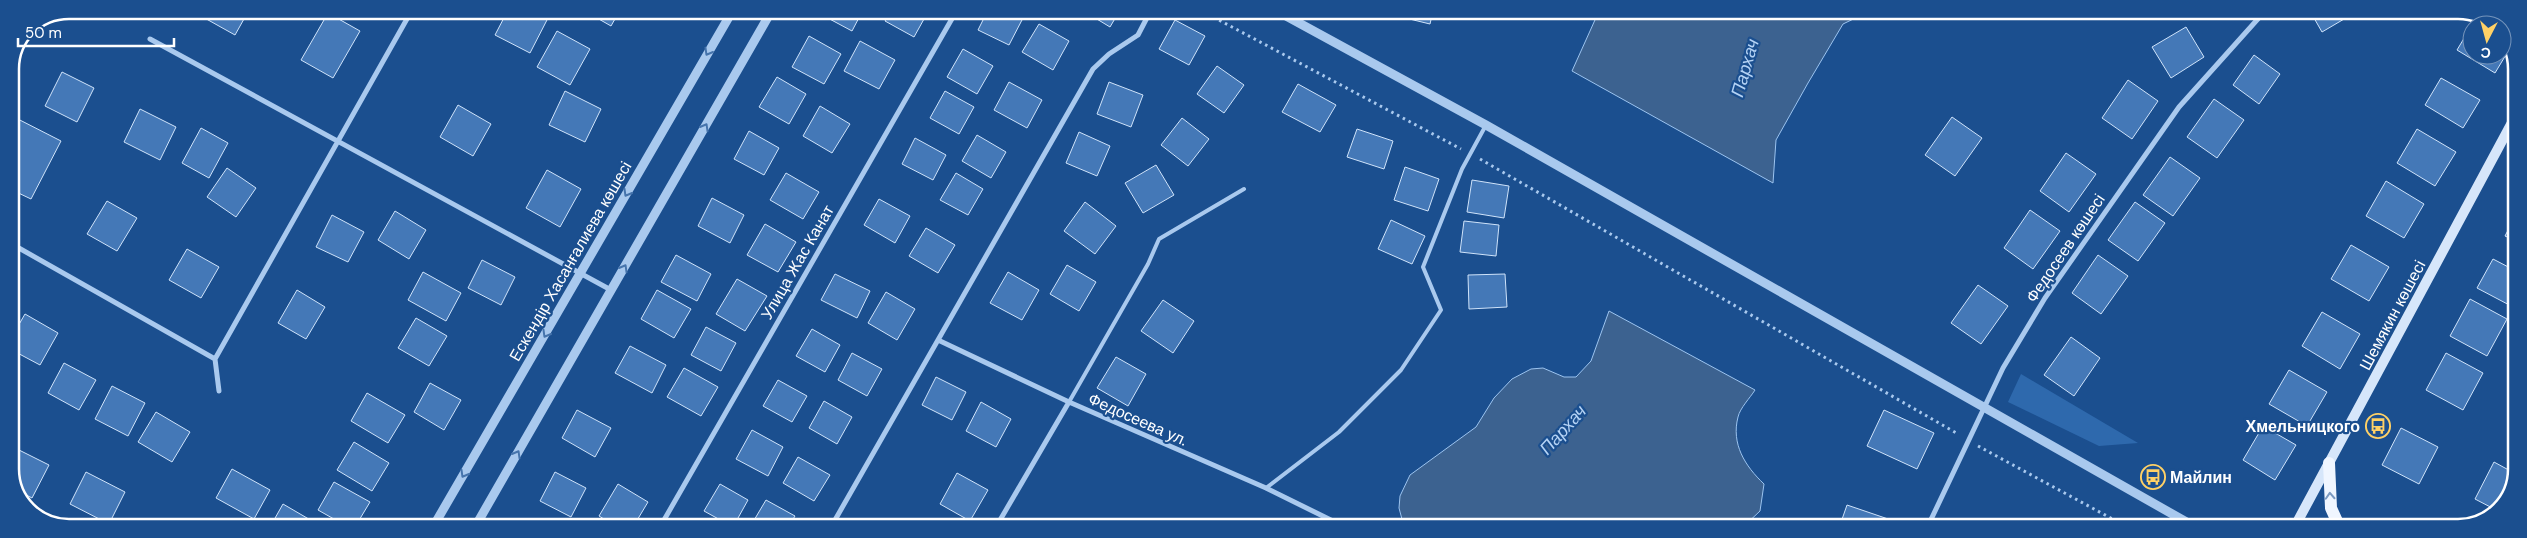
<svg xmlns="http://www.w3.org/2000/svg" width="2527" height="538" font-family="'DM Sans',sans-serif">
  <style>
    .green { fill: #2e69ad }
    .water { fill: #3c6290; stroke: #9cc4f0 }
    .building { fill: #4478b7; stroke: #cfe3fa }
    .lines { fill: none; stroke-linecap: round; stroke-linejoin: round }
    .path { stroke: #a9c9ee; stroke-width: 3; stroke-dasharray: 2.5 4; stroke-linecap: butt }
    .service { stroke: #a9c9ee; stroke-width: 4 }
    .minor { stroke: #a9c9ee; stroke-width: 5 }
    .tertiary { stroke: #a9c9ee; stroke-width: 9 }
    .secondary { stroke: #d6e6fa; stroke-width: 10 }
    .primary { stroke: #f0f6ff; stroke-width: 12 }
    .oneway { stroke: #4674ac }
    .oneway2 { stroke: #7b9ac1 }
    .labels { text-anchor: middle; stroke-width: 4.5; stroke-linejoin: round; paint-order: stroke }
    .street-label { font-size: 16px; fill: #fff; stroke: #1b4f8f }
    .poi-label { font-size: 16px; font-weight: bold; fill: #fff; stroke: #1b4f8f; text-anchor: end }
    .water-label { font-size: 18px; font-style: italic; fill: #b5d3f5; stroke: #1b4f8f }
    .rim { fill: none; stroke: #fff; stroke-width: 2.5 }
  </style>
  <rect width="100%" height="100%" fill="#1b4f8f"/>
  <!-- green -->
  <path class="green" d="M2021,374L2138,443L2099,446L2008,402Z"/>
  <!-- water -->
  <path class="water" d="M1599,11H1870L1843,24L1808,83L1776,140L1773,183L1572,71Z
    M1609,311L1755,390C1750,398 1740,408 1738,417C1731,444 1745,466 1764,484L1760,511L1742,528H1408L1403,523L1399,508L1400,496L1410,475L1476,427L1494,398L1512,379L1531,369L1543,368L1564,377H1576L1591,361Z"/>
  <!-- building -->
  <path class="building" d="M205,10H249L235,35L201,16Z
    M508,10H533L548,18L530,53L495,35Z
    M583,10H620L611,26Z
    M827,10H863L852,31L824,16Z
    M891,10H929L914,37L885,21Z
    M988,10H1010L1023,18L1009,45L978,30Z
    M1082,10H1120L1110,27Z
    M1394,11H1433L1430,24L1393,15Z
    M2310,11H2355L2356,12L2322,32Z
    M328,13L360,31L333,78L301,60Z
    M2477,16L2493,25H2472Z
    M1175,20L1205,36L1189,65L1159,49Z
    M1039,24L1069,41L1053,70L1022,52Z
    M2472,25V55H2502V32L2510,48L2495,73L2457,50Z
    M2186,27L2204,57L2171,78L2152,47Z
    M557,31L590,49L570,85L537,67Z
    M809,36L841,54L824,84L792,67Z
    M860,41L895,60L879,89L844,71Z
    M963,49L993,66L977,94L947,77Z
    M2254,55L2280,74L2259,104L2233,85Z
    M1217,66L1244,85L1224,113L1197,94Z
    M62,72L94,88L77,122L45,106Z
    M777,77L806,94L789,124L759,107Z
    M2441,78L2480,100L2463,128L2425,105Z
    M2128,80L2158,101L2132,139L2102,118Z
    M1009,82L1042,100L1027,128L994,110Z
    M1109,82L1143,95L1131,127L1097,114Z
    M1298,84L1336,105L1320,132L1282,112Z
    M565,91L601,109L585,142L549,125Z
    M945,91L974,107L959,134L930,118Z
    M2214,99L2244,120L2217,158L2187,137Z
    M458,105L491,124L473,156L440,137Z
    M820,106L850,124L832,153L803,136Z
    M140,109L176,127L160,160L124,142Z
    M10,115L61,141L31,199L10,189Z
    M1952,117L1982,138L1955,176L1925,155Z
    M1182,118L1209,139L1188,166L1161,145Z
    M201,128L228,143L209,178L182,163Z
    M1357,129L1393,141L1384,169L1347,157Z
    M2417,129L2456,152L2435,186L2397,163Z
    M749,131L779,148L764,175L734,159Z
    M1079,132L1110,146L1097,176L1066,163Z
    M977,135L1006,152L991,178L962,161Z
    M915,138L946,155L933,180L902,164Z
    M2066,153L2096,174L2069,212L2040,191Z
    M2170,157L2200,178L2173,216L2143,195Z
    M1156,165L1174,195L1143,213L1125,183Z
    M1405,167L1439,179L1428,211L1394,200Z
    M227,168L256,188L236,217L207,197Z
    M547,170L581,189L560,227L526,208Z
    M786,173L819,192L803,219L770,200Z
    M956,173L983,189L968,215L940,200Z
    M1472,180L1509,186L1504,218L1467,212Z
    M2386,181L2424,204L2404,238L2366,216Z
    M712,198L744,215L730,243L698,226Z
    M879,199L910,216L895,243L864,225Z
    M107,201L137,218L117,251L87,234Z
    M1085,202L1116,226L1095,254L1064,231Z
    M2135,202L2165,223L2138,261L2108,240Z
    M2030,210L2060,231L2033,269L2004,248Z
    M395,211L426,230L409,259L378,240Z
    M332,215L364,232L348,262L316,247Z
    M2516,215V241L2505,236Z
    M1391,220L1425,236L1412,264L1378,249Z
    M1464,221L1499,225L1496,256L1460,252Z
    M765,224L796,242L778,272L747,255Z
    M926,228L955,245L938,273L909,256Z
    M2351,245L2389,267L2369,301L2331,279Z
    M187,249L219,267L201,298L169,280Z
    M676,255L711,274L697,301L661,282Z
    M2098,255L2128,276L2101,314L2072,293Z
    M2493,259L2516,271L2515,308L2477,288Z
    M482,260L515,277L501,305L468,288Z
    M1067,265L1096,282L1079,311L1050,294Z
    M423,272L461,293L446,321L408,300Z
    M1008,272L1039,290L1022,320L990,303Z
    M835,274L870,291L857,318L821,300Z
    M1505,274L1507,307L1469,309L1468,275Z
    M737,279L767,296L745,331L716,314Z
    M1978,285L2008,306L1981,344L1951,323Z
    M297,290L325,307L306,339L278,323Z
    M657,290L691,309L674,338L641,319Z
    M886,292L915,309L897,340L868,323Z
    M2470,299L2507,319L2487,356L2450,336Z
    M1163,300L1194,321L1173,353L1141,331Z
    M2322,312L2360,334L2340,369L2302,346Z
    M25,314L58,333L40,365L10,349V340Z
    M416,318L447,336L429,366L398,348Z
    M706,327L736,343L721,371L691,355Z
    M812,329L840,345L825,372L796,356Z
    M2071,337L2100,358L2074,396L2044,375Z
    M630,346L666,365L652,393L615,373Z
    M852,353L882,369L867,396L838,380Z
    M2446,353L2483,373L2463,410L2426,390Z
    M1116,357L1146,374L1128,406L1097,388Z
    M64,363L96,380L79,410L48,393Z
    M684,368L718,387L701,416L667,397Z
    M2289,370L2327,392L2307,426L2269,404Z
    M936,377L966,392L952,420L922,405Z
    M778,380L807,396L792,422L763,406Z
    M430,383L461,400L444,430L414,412Z
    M112,386L145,403L128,436L95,419Z
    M367,393L405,415L388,443L351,421Z
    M824,401L852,417L837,444L809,428Z
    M981,402L1011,419L996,447L966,431Z
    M577,410L611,428L595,457L562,438Z
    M1884,410L1934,433L1917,469L1867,446Z
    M156,412L190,432L172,462L138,442Z
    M2263,426L2296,445L2275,480L2243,460Z
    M2401,428L2438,447L2419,484L2382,465Z
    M752,430L783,447L768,476L736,459Z
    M354,442L389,463L372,491L337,470Z
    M13,447L49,465L32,498L17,490L10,477V452Z
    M798,457L830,475L814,501L783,483Z
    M2494,462L2516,474V480L2498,511L2475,499Z
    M232,469L270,490L254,519L216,498Z
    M86,472L125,492L109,524L70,504Z
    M555,472L586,488L571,517L540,501Z
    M957,473L988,490L970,521L940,504Z
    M334,482L370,502L355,527H348L318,510Z
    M618,484L648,502L633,527H617L599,516Z
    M720,484L748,500L733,527L704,511Z
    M766,500L795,516L788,527H750Z
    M283,504L319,525L318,527H270Z
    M1847,505L1897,522L1895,528H1839Z"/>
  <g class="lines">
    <!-- path -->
    <path class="path" d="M1202,11L1461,149
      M1480,159L1958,434
      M1978,446L2129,528"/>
    <!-- service -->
    <path class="service" d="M1069,402L1148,264L1159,239L1244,189
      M1266,488L1339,432L1401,370L1441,310L1423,267L1462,169L1486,125"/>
    <!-- minor -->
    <path class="minor" d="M1299,23L1305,11
      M150,39L611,290
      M10,243L215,359
      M938,340L1069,402
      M219,391L215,359L412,10
      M660,527L957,10
      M831,527L1093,69L1109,54L1138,35L1151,10
      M996,527L1069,402L1266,488L1345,527
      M1927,528L2003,368L2045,298L2179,107L2265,11"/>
    <!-- tertiary -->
    <path class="tertiary" d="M1277,11L1486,125L2197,528
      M433,527L733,10
      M475,527L772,10"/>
    <!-- secondary -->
    <path class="secondary" d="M2294,528L2516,115"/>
    <!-- primary -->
    <path class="primary" d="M2329,463L2331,508L2340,528"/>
  </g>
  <!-- one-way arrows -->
  <defs><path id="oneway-chevron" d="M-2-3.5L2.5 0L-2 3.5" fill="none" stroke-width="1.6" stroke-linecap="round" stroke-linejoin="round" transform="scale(1.25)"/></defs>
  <g class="oneway">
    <use href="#oneway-chevron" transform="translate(708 52) rotate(120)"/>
    <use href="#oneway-chevron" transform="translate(705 127) rotate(-60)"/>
    <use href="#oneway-chevron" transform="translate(627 193) rotate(120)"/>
    <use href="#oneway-chevron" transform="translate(624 268) rotate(-60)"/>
    <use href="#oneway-chevron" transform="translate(546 334) rotate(120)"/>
    <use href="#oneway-chevron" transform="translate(517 454) rotate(-60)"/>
    <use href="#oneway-chevron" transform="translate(464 474) rotate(120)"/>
  </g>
  <use class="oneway2" href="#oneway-chevron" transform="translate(2330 496) rotate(-93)"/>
  <!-- icons -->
  <defs>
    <symbol id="bus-ring" viewBox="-11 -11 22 22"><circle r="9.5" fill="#1b4f8f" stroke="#ffd166" stroke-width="1.5"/><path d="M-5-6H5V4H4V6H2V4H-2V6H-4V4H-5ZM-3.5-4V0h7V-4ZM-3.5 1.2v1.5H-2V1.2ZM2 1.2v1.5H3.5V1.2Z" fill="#ffd166"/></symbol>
  </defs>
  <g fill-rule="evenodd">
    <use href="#bus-ring" x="2364" y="412" width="28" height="28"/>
    <use href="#bus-ring" x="2139" y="463" width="28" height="28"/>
  </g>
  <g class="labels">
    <!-- street labels -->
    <g class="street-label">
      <text transform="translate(2065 248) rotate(-56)" y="6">Федосеев көшесі</text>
      <text transform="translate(570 261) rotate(-60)" y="6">Ескендір Хасанғалиева көшесі</text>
      <text transform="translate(797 262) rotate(-60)" y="6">Улица Жас Канат</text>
      <text transform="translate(2392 315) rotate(-62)" y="6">Шемякин көшесі</text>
      <text transform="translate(1138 419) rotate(24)" y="6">Федосеева ул.</text>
    </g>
    <!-- poi labels -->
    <g class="poi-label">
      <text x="2360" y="432">Хмельницкого</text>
      <text x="2170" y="483" text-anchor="start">Майлин</text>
    </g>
    <!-- water labels -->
    <g class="water-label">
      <text transform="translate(1745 68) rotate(-74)" y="6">Пархач</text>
      <text transform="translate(1563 430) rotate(-48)" y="6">Пархач</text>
    </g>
  </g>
  <!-- crop -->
  <path d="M0 0H2527V538H0ZM69 19H2458A50 50 0 0 1 2508 69V469A50 50 0 0 1 2458 519H69A50 50 0 0 1 19 469V69A50 50 0 0 1 69 19Z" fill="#1b4f8f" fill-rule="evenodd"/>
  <path class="rim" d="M69 19H2458A50 50 0 0 1 2508 69V469A50 50 0 0 1 2458 519H69A50 50 0 0 1 19 469V69A50 50 0 0 1 69 19Z"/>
  <!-- north arrow -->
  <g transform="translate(2487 40) rotate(186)"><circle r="24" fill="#1b4f8f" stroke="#7695bc"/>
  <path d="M0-4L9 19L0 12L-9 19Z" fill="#ffd166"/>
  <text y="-8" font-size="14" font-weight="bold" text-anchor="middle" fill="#ffffff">С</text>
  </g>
  <!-- scale -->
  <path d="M18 38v8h156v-8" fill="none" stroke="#ffffff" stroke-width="2.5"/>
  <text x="25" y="38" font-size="15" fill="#ffffff" stroke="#1b4f8f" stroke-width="4" paint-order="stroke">50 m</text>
</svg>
